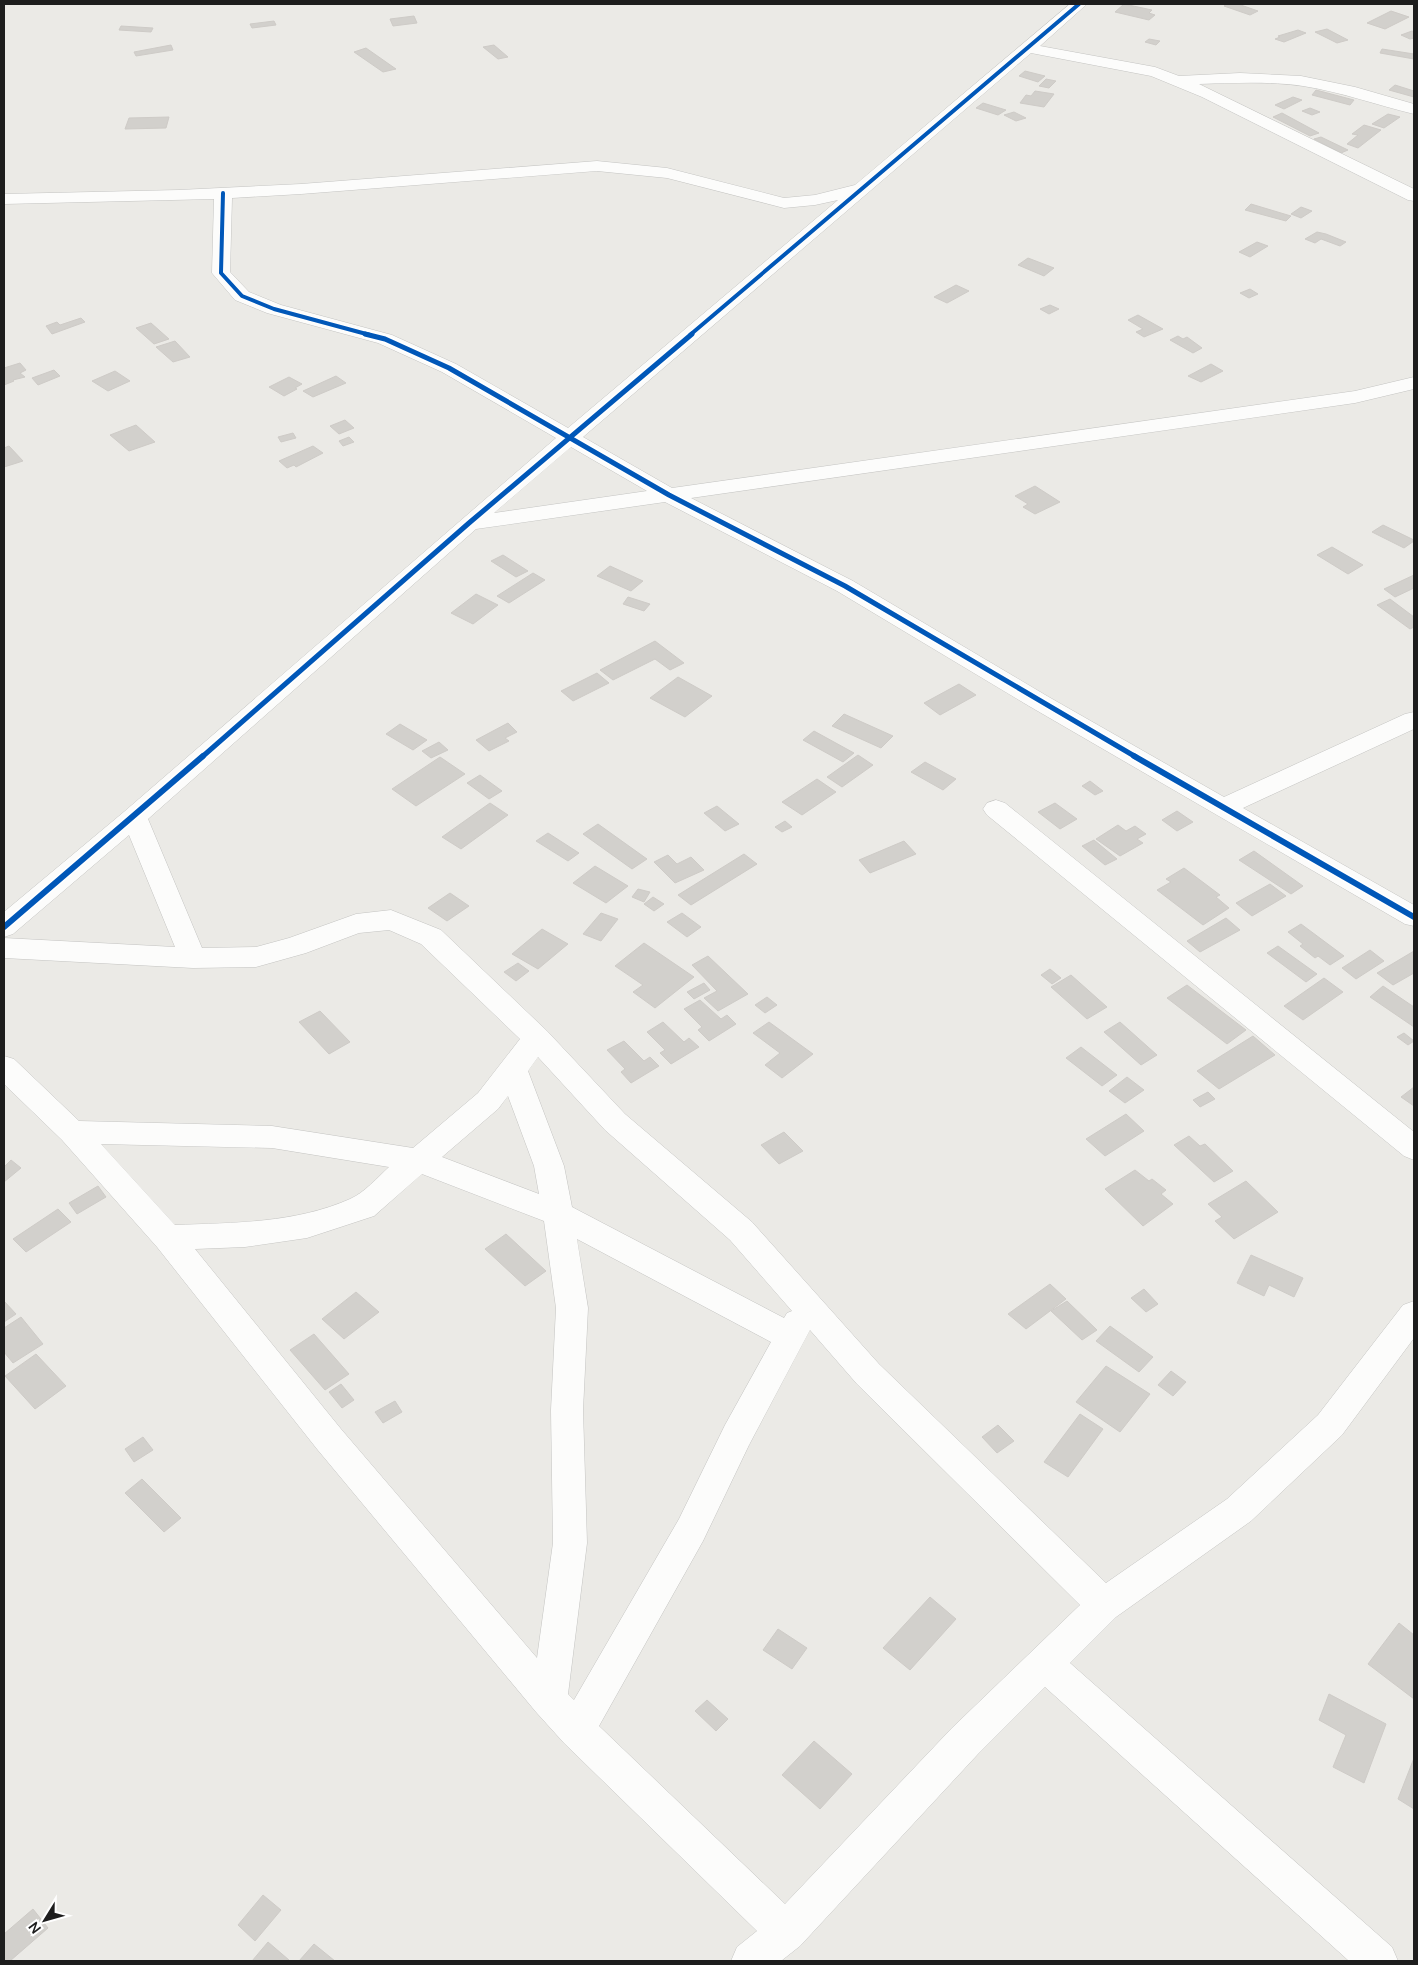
<svg xmlns="http://www.w3.org/2000/svg" width="1418" height="1965" font-family="Manrope,sans-serif">
  <style>
    .building { fill: #d2d0cc; stroke: #cecbc7 }
    .lines { fill: none; stroke-linecap: round; stroke-linejoin: round }
    .minor-casing { stroke: #c4c4c2; stroke-width: 1 }
    .minor { fill: #fcfcfb; fill-rule: evenodd }
    .cycleway-far2-casing { stroke: #fff; stroke-width: 5.5 }
    .cycleway-far1-casing { stroke: #fff; stroke-width: 8 }
    .cycleway-casing { stroke: #fff; stroke-width: 9 }
    .cycleway-far2 { stroke: #0057b8; stroke-width: 4 }
    .cycleway-far1 { stroke: #0057b8; stroke-width: 5 }
    .cycleway { stroke: #0057b8; stroke-width: 6 }
  </style>
  <rect width="100%" height="100%" fill="#ebeae6"/>
  <!-- building -->
  <path class="building" d="M1124,4L1152,10L1149,13L1155,15L1149,20L1115,12Z
    M1227,4H1238L1258,11L1250,15L1224,6Z
    M1391,11L1409,17L1385,29L1367,23Z
    M414,16L417,23L393,26L390,19Z
    M274,21L276,25L252,28L250,24Z
    M121,26L153,28L151,32L119,30Z
    M1327,29L1348,40L1337,43L1315,32Z
    M1298,30L1306,33L1284,42L1275,39L1280,37L1278,36Z
    M1412,31L1414,32V38L1410,39L1401,35Z
    M1149,39L1160,41L1156,45L1145,42Z
    M171,45L173,50L136,56L134,52Z
    M494,45L508,57L498,59L483,47Z
    M366,48L396,69L383,72L354,52Z
    M1382,49L1414,54V59L1380,53Z
    M1025,71L1045,76L1038,82L1019,76Z
    M1046,79L1056,81L1049,88L1039,86Z
    M1395,85L1414,91V97L1389,90Z
    M1316,90L1354,100L1350,105L1312,95Z
    M1035,91L1054,94L1044,107L1020,103L1026,95L1031,96Z
    M1293,97L1302,100L1284,109L1275,105Z
    M983,103L1006,110L998,115L976,108Z
    M1310,108L1320,112L1312,115L1302,111Z
    M1014,112L1026,118L1016,121L1004,115Z
    M1282,113L1319,133L1310,136L1273,117Z
    M1388,114L1400,117L1384,128L1372,124Z
    M169,117L166,128L125,129L129,118Z
    M1364,125L1381,130L1358,148L1347,144L1358,135L1352,134Z
    M1321,137L1348,150L1341,153L1314,139Z
    M1251,204L1291,216L1286,221L1245,210Z
    M1301,207L1312,211L1301,218L1291,214Z
    M1317,232L1326,234L1346,242L1340,246L1321,239L1315,243L1305,239Z
    M1257,242L1268,246L1250,257L1239,252Z
    M1028,258L1054,268L1044,276L1018,265Z
    M956,285L969,291L947,303L934,297Z
    M1250,289L1258,294L1249,298L1240,293Z
    M1050,305L1059,309L1049,314L1040,309Z
    M1138,315L1163,329L1144,337L1136,332L1143,329L1128,320Z
    M81,318L85,322L52,334L46,326L57,322L60,325Z
    M151,323L169,339L154,344L136,328Z
    M1178,336L1183,339L1187,337L1202,348L1193,353L1170,340Z
    M175,341L190,357L173,362L156,347Z
    M20,363L26,370L20,373L25,377L13,380L14,381L4,385V368Z
    M1211,364L1223,371L1201,382L1188,376Z
    M54,370L60,376L38,385L32,378Z
    M115,371L130,381L108,391L92,381Z
    M336,376L346,383L313,397L303,391Z
    M289,377L302,384L295,388L297,389L284,396L269,387Z
    M345,420L354,428L339,434L330,426Z
    M136,425L155,442L129,451L110,435Z
    M293,433L296,438L281,442L278,437Z
    M349,437L354,442L343,446L339,441Z
    M9,446L23,461L4,467V448Z
    M313,446L323,453L296,467L294,465L287,468L279,461Z
    M1035,486L1060,502L1035,514L1023,507L1028,504L1015,496Z
    M1383,525L1414,540V541L1404,548L1372,532Z
    M1332,547L1363,565L1348,574L1317,555Z
    M503,555L528,571L516,577L491,561Z
    M610,566L643,581L631,591L597,576Z
    M533,573L545,580L509,603L497,596Z
    M1414,575V588L1395,597L1384,589Z
    M476,594L498,605L473,624L451,613Z
    M628,597L650,604L644,611L623,604Z
    M1390,599L1414,617V627L1410,629L1377,605Z
    M655,641L684,663L670,670L655,659L613,680L600,670Z
    M597,673L609,683L573,701L561,691Z
    M678,677L712,696L685,717L650,698Z
    M959,684L976,695L940,715L924,703Z
    M844,714L893,736L881,748L832,726Z
    M508,723L517,732L505,738L509,741L489,751L476,740Z
    M400,724L427,740L413,750L386,734Z
    M814,731L854,753L843,762L803,740Z
    M439,742L448,750L431,758L422,751Z
    M858,755L873,765L842,787L827,777Z
    M440,757L465,774L416,806L392,789Z
    M925,762L956,779L943,790L911,772Z
    M480,775L502,791L489,799L467,783Z
    M817,779L836,792L802,815L782,802Z
    M1090,781L1103,791L1095,795L1082,786Z
    M490,803L508,815L461,849L442,837Z
    M1055,803L1077,819L1060,829L1038,812Z
    M717,806L739,824L725,831L704,813Z
    M1177,811L1193,822L1177,831L1162,820Z
    M785,821L792,827L782,832L775,827Z
    M598,824L647,859L632,869L583,834Z
    M1118,825L1126,831L1135,826L1146,834L1137,839L1143,843L1120,856L1096,839Z
    M548,833L579,853L568,861L536,841Z
    M1094,840L1117,859L1105,865L1082,846Z
    M904,841L916,854L870,873L859,860Z
    M1254,851L1303,886L1291,894L1239,860Z
    M744,854L757,864L691,905L678,895Z
    M668,855L677,864L691,857L704,870L675,883L654,862Z
    M595,866L628,886L606,903L573,883Z
    M1184,868L1220,895L1216,897L1229,908L1203,925L1157,890L1171,882L1166,879Z
    M1270,884L1286,896L1252,916L1236,903Z
    M638,889L650,892L644,902L632,897Z
    M450,893L469,906L447,921L428,908Z
    M653,897L664,904L654,911L644,904Z
    M601,913L618,919L601,941L583,934Z
    M682,913L701,927L687,937L667,922Z
    M1226,918L1240,930L1200,952L1187,941Z
    M1301,924L1344,956L1330,965L1318,956L1315,958L1300,946L1303,944L1288,932Z
    M542,929L568,944L538,969L512,954Z
    M644,943L694,977L655,1008L633,992L643,985L615,966Z
    M1278,946L1317,974L1306,982L1267,953Z
    M1370,950L1384,961L1356,979L1342,968Z
    M1414,951V973L1393,985L1377,973Z
    M708,956L748,994L718,1011L704,998L717,991L692,965Z
    M518,963L529,971L516,981L504,972Z
    M1050,969L1061,978L1052,984L1041,975Z
    M1071,975L1107,1007L1087,1019L1051,987Z
    M1324,978L1343,992L1303,1020L1284,1006Z
    M704,983L710,990L694,999L687,992Z
    M1187,985L1246,1030L1227,1044L1167,998Z
    M1383,986L1414,1007V1027L1370,997Z
    M767,997L777,1005L765,1013L755,1005Z
    M700,1000L721,1019L727,1015L736,1024L709,1041L698,1030L702,1027L684,1009Z
    M320,1011L350,1042L329,1054L299,1022Z
    M663,1022L684,1042L689,1038L699,1047L671,1064L660,1053L665,1050L647,1032Z
    M769,1022L813,1054L782,1078L765,1065L780,1053L753,1033Z
    M1120,1022L1157,1055L1141,1065L1104,1032Z
    M1404,1033L1414,1041L1408,1045L1397,1037Z
    M1253,1036L1275,1055L1219,1089L1197,1071Z
    M624,1041L644,1061L650,1057L659,1066L631,1083L621,1072L625,1069L607,1050Z
    M1081,1047L1117,1075L1102,1086L1066,1058Z
    M1127,1077L1144,1090L1125,1103L1109,1091Z
    M1414,1087V1106L1401,1097Z
    M1208,1092L1215,1099L1200,1107L1193,1100Z
    M1126,1114L1144,1131L1105,1156L1086,1139Z
    M784,1132L803,1151L779,1164L761,1145Z
    M1189,1136L1200,1146L1205,1144L1233,1171L1214,1182L1174,1145Z
    M11,1160L21,1168L4,1182V1167Z
    M1135,1170L1149,1181L1152,1179L1166,1190L1161,1194L1173,1204L1143,1226L1105,1189Z
    M1246,1181L1278,1212L1234,1239L1215,1221L1222,1217L1208,1204Z
    M98,1186L106,1197L77,1214L69,1203Z
    M58,1209L71,1222L26,1252L13,1239Z
    M506,1234L546,1271L525,1286L485,1249Z
    M1251,1255L1303,1278L1294,1297L1269,1285L1264,1296L1237,1283Z
    M1050,1284L1066,1299L1026,1329L1008,1314Z
    M1144,1289L1158,1304L1146,1312L1131,1298Z
    M356,1292L379,1312L344,1339L322,1319Z
    M4,1301L16,1314L4,1322Z
    M1067,1301L1097,1330L1082,1340L1051,1311Z
    M21,1317L43,1344L13,1363L4,1352V1328Z
    M1110,1326L1153,1357L1139,1372L1096,1341Z
    M314,1334L349,1374L325,1390L290,1350Z
    M36,1354L66,1386L35,1409L5,1376Z
    M1106,1366L1150,1394L1120,1432L1076,1402Z
    M1171,1371L1186,1382L1173,1396L1158,1385Z
    M341,1384L354,1400L342,1408L329,1392Z
    M395,1401L402,1412L383,1423L375,1412Z
    M1080,1414L1103,1429L1068,1477L1044,1462Z
    M998,1425L1014,1441L997,1453L982,1437Z
    M143,1437L153,1450L134,1462L125,1449Z
    M142,1479L181,1518L164,1532L125,1493Z
    M930,1597L956,1619L910,1670L883,1648Z
    M1399,1623L1414,1635V1699L1368,1664Z
    M778,1629L807,1648L792,1669L763,1650Z
    M1329,1694L1386,1724L1364,1783L1333,1767L1346,1735L1319,1720Z
    M707,1700L728,1719L716,1731L695,1711Z
    M814,1741L852,1774L820,1809L782,1775Z
    M1414,1758V1809L1398,1799Z
    M263,1895L281,1910L255,1941L238,1925Z
    M33,1909L48,1928L10,1961H4V1934Z
    M268,1942L289,1960L288,1961H252Z
    M314,1944L335,1961H299Z"/>
  <g class="lines">
    <defs>
      <path id="minor" d="M1070,4H1087L1040,46L1155,67L1179,76L1240,73L1301,76L1355,87L1414,104V114C1377,105 1341,92 1303,86C1269,81 1233,83 1199,84L1414,189V201L1408,200L1202,97L1151,76L1031,53L583,437L672,488L1355,391L1414,377V389L1355,403L691,498L853,581L1047,696L1224,797L1405,714L1414,712V729L1243,808L1414,905V926L1405,924L1029,706L837,591L665,502L476,529L148,819L202,948L256,947L289,938L356,914L391,910L441,930L547,1031L625,1114L752,1222L879,1364L1106,1583L1227,1499L1318,1415L1403,1305L1414,1301V1338L1342,1435L1251,1521L1116,1617L1070,1663L1392,1947L1398,1961H1349L1045,1687L978,1754L800,1946L781,1961H731L737,1947L757,1931L564,1743L536,1712L317,1449L157,1247L62,1140L4,1084V1056L14,1059L79,1121L272,1126L413,1148L478,1093L520,1039L421,944L389,930L359,933L306,953L256,967L193,968L4,958V938L175,947L129,835L13,934L4,937V912L125,811L556,438L442,372L378,343L267,313L235,300L212,273L214,199L4,204V194L179,190L301,184L597,161L667,168L784,198L815,195L855,185ZM597,171L667,178L784,208L815,205L838,200L568,428L456,364L392,335L281,305L249,292L230,272L232,198L301,194ZM571,447L647,491L494,513ZM538,1057L605,1130L730,1240L792,1311L787,1313L784,1318L572,1207L564,1166L528,1071ZM508,1096L534,1166L539,1194L442,1157L498,1109ZM101,1144L272,1148L389,1167C378,1177 364,1193 350,1199C296,1223 234,1223 175,1225ZM422,1174L544,1221L556,1308L551,1410L553,1543L537,1658L341,1429L195,1249L245,1247L307,1238L374,1216ZM577,1239L771,1342L725,1425L679,1519L574,1700L568,1694L587,1543L583,1410L588,1308ZM810,1330L857,1384L1080,1605L952,1728L785,1904L599,1726L703,1541L749,1445Z
        M996,800L1005,803L1414,1132V1160L1404,1156L987,815L983,809L987,803Z"/>
    </defs>
    <!-- minor casing -->
    <use href="#minor" class="minor-casing"/>
    <!-- minor -->
    <use href="#minor" class="minor"/>
    <defs>
      <path id="cycleway-far2" d="M223,193L221,273L242,296L274,309L370,335
        M690,335L1079,4"/>
      <path id="cycleway-far1" d="M365,334L385,339L449,368L669,495L845,586L1136,757
        M202,757L469,523L692,334"/>
      <path id="cycleway" d="M1134,756L1414,917
        M4,927L203,756"/>
    </defs>
    <!-- cycleway-far2 casing -->
    <use href="#cycleway-far2" class="cycleway-far2-casing"/>
    <!-- cycleway-far1 casing -->
    <use href="#cycleway-far1" class="cycleway-far1-casing"/>
    <!-- cycleway casing -->
    <use href="#cycleway" class="cycleway-casing"/>
    <!-- cycleway-far2 -->
    <use href="#cycleway-far2" class="cycleway-far2"/>
    <!-- cycleway-far1 -->
    <use href="#cycleway-far1" class="cycleway-far1"/>
    <!-- cycleway -->
    <use href="#cycleway" class="cycleway"/>
  </g>
  <!-- border -->
  <rect width="1418" height="1965" fill="none" stroke="#1d1d1d" stroke-width="10"/>
  <!-- north arrow -->
  <g transform="translate(45 1920) rotate(233)" stroke="#ffffff" stroke-width="4" paint-order="stroke">
  <path d="M0-4L9 19L0 12L-9 19Z" fill="#1d1d1d"/>
  <text y="-8" font-size="14" font-weight="bold" text-anchor="middle" fill="#1d1d1d">N</text>
  </g>
</svg>
